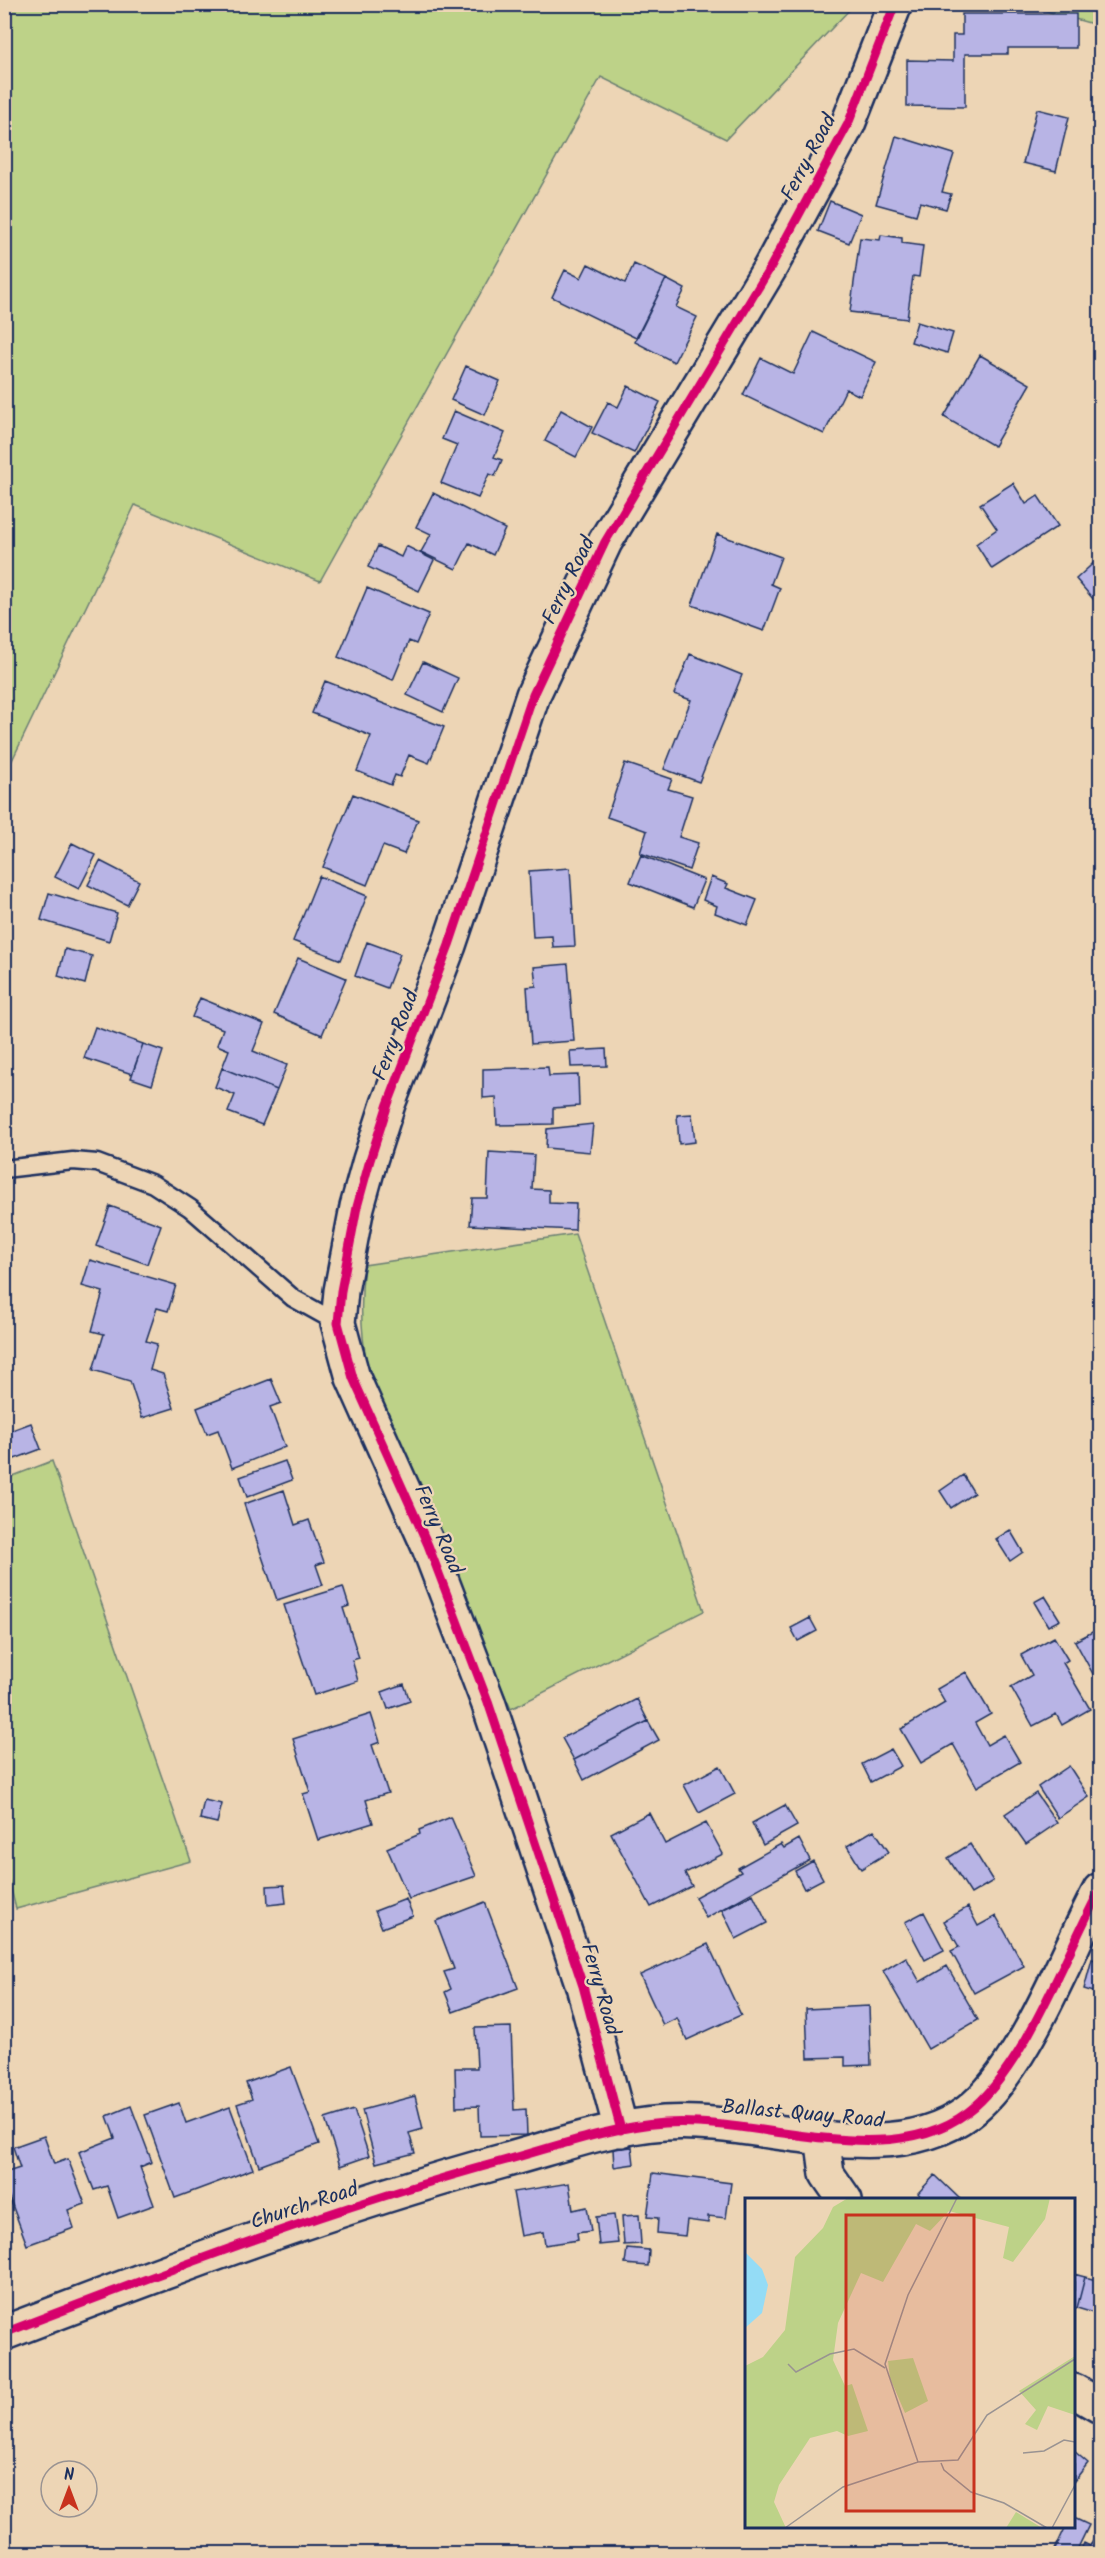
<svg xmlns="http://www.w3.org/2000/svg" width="1105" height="2558" font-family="Kalam,sans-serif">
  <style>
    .green { fill: #bdd288; stroke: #6c8073; stroke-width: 1.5 }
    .building { fill: #b8b4e5; stroke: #1b2f5e; stroke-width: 1.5 }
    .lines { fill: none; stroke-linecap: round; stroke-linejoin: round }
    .lane-casing { stroke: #1b2f5e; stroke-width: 21 }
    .street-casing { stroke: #1b2f5e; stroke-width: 38 }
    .lane { stroke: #edd5b5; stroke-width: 16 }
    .street { stroke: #edd5b5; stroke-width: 33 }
    .cycleway-casing { stroke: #edd5b5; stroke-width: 13 }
    .cycleway { stroke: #d6006c; stroke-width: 9 }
    .labels { text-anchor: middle; stroke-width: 4.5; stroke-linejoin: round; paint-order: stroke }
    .street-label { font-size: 21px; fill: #1b2f5e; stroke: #edd5b5 }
    .inset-road { fill: none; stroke: #999392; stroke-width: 1.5 }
    .view { fill: #c8321e; fill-opacity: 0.15; stroke: #c8321e; stroke-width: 3 }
    .inset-edge { fill: none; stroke: #1b2f5e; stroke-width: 3 }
  </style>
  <rect width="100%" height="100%" fill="#edd5b5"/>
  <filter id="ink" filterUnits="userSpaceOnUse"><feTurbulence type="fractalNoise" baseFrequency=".0167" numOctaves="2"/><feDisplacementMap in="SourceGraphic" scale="12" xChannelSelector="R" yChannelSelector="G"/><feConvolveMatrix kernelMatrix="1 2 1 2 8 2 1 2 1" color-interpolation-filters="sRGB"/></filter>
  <g filter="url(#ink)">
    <!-- green -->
    <path class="green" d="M5,4H854V5L726,139L601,77L320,581L135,505L5,775Z
      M1025,5H1100V26Z
      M575,1234L704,1611L511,1709L378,1409C363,1356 358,1320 364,1265Z
      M52,1461L191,1861L16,1909L9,1881L4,1882L5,1479Z"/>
    <!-- building -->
    <path class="building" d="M962,14H1076V48H1008V54H965V107L907,106V60L953,61V35H962Z
      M1037,109L1069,117L1056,171L1023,163Z
      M896,136L954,154L942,192L951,194L946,209L920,202L916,215L876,204Z
      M830,201L861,214L849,243L818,231Z
      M881,235L902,238V243L923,246L919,277L913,276L907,319L850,312L860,238L880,240Z
      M588,264L625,283L634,264L666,279L636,338L552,297L565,270L581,278Z
      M666,279L685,289L676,307L697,317L674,362L635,342Z
      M917,322L953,333L947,353L911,342Z
      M813,332L876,362L860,396L846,389L824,434L743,395L761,358L793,374Z
      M980,355L1030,384L994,446L944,417Z
      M466,366L500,381L485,415L451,400Z
      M628,386L660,402L634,453L592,433L608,402L618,407Z
      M561,410L592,427L576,457L545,441Z
      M454,411L505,433L494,457L502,460L495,476L489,474L478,498L441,483L457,445L442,439Z
      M1013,483L1026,504L1038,496L1058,526L992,569L976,544L997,529L980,504Z
      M433,493L505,529L493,555L469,543L456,569L421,552L431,534L416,527Z
      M717,534L781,557L771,584L780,588L764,631L692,605Z
      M378,546L401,557L406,546L434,560L419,591L368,567Z
      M1100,557V607L1076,579Z
      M367,588L429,614L416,644L409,641L393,680L338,657Z
      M690,654L742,675L699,782L664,769L691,700L674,694Z
      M423,662L458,678L443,712L407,695Z
      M325,681L444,727L429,763L409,755L400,777L395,775L391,785L357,771L371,736L312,713Z
      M625,763L672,779L668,789L692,796L679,837L698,843L689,870L640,853L647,831L607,817Z
      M353,794L418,820L404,854L383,846L367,885L323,867Z
      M72,843L96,855L79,889L55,877Z
      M641,855L704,880L693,907L630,882Z
      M100,861L139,881L127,905L88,885Z
      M570,868L575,946L553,947L552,936L533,937L529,871Z
      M319,876L367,896L341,960L293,941Z
      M711,877L728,884L726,888L757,900L747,925L715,913L717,906L703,900Z
      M49,893L117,913L109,941L41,920Z
      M367,942L400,954L387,988L355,976Z
      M65,949L92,956L85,984L58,976Z
      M298,958L346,978L322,1035L274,1014Z
      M568,964L574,1041L531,1044L527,987L536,986L534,967Z
      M200,998L264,1024L253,1051L287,1065L277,1090L222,1068L229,1050L217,1045L223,1029L192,1017Z
      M95,1027L143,1044L132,1074L84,1058Z
      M143,1044L163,1051L152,1085L131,1078Z
      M606,1049L607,1066L571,1067L570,1051Z
      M548,1067L549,1076L578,1075L579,1106L553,1108V1124L497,1125L496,1097L483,1098V1069Z
      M222,1068L277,1090L262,1125L228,1112L235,1095L215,1087Z
      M692,1114L695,1142L679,1144L677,1115Z
      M593,1124L590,1152L546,1148L547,1129Z
      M489,1152L534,1155L532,1189L549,1190V1203L576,1204L575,1230L470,1225L472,1198H487Z
      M110,1206L161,1225L147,1264L96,1246Z
      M90,1260L176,1285L168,1311L157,1308L146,1341L157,1344L150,1370L163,1374L174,1408L142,1418L130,1381L93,1370L104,1334L92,1331L103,1292L82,1286Z
      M271,1379L281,1403L270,1407L285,1447L232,1468L218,1430L207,1434L197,1408Z
      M31,1423L41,1449L4,1463V1433Z
      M285,1461L292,1480L247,1497L240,1477Z
      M963,1475L974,1493L951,1508L940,1491Z
      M284,1490L295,1525L309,1520L324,1562L316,1565L323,1585L277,1600L244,1504Z
      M1010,1530L1023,1552L1010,1561L996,1539Z
      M343,1587L349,1606L343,1608L359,1658L352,1660L358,1681L314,1695L284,1605Z
      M1045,1596L1060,1620L1048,1626L1034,1602Z
      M810,1618L817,1631L798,1641L791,1628Z
      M1100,1628V1681L1098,1683L1075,1641Z
      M1054,1637L1068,1660L1063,1663L1090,1709L1062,1725L1056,1714L1033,1726L1011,1687L1032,1675L1021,1655Z
      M966,1672L991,1714L975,1723L987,1745L1004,1735L1020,1762L977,1787L953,1744L921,1763L901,1729L945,1703L937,1689Z
      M404,1684L410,1701L388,1709L382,1692Z
      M637,1699L648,1721L574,1760L562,1738Z
      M371,1714L380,1742L372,1745L388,1793L366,1800L373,1823L318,1840L303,1794L310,1792L293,1739Z
      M648,1721L659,1740L584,1780L574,1760Z
      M891,1749L901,1766L871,1782L862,1764Z
      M720,1766L735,1794L699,1813L684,1785Z
      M1069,1766L1089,1797L1058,1818L1038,1787Z
      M1036,1793L1057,1823L1026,1844L1005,1814Z
      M204,1800L222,1804L217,1823L200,1819Z
      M785,1805L797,1826L763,1845L752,1823Z
      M649,1813L665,1844L706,1823L723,1854L685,1873L692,1886L651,1907L611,1833Z
      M451,1817L476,1876L409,1899L387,1848L420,1834L419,1830Z
      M874,1830L889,1852L861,1869L847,1846Z
      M799,1839L810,1860L706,1918L695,1897L741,1872L738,1868L781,1844L784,1848Z
      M970,1844L993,1881L971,1894L948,1858Z
      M813,1861L823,1879L804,1889L795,1871Z
      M284,1885L286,1903L268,1905L267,1886Z
      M753,1894L767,1923L736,1939L722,1910Z
      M406,1899L413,1916L382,1928L375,1911Z
      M485,1902L518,1988L453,2012L445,1992L451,1989L444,1972L454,1969L436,1921Z
      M968,1907L978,1926L996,1916L1024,1966L974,1993L951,1951L959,1947L944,1921Z
      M924,1912L944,1950L925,1960L905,1922Z
      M708,1944L741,2015L687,2040L677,2018L663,2025L640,1975Z
      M906,1957L920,1982L947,1966L978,2020L928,2049L883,1971Z
      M1092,1959L1100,1961V1994L1084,1989Z
      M869,2006L871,2065L845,2066V2057L808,2058L806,2009Z
      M511,2027L514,2110L526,2109L527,2135L480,2136L479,2106L456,2107L455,2068H477L475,2028Z
      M291,2067L319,2144L259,2166L237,2104L252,2099L246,2083Z
      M415,2096L423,2129L409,2133L415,2153L376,2163L362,2110Z
      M179,2103L186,2123L230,2107L253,2169L175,2198L145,2115Z
      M131,2106L152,2162L140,2167L154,2205L118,2218L107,2186L94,2190L79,2152L115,2138L107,2116Z
      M354,2110L369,2156L340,2166L325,2119Z
      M44,2136L54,2164L68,2159L85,2204L68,2210L74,2228L27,2245L4,2183V2173L20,2168L13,2147Z
      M632,2147L634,2164L614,2167L613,2149Z
      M653,2173L731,2183L726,2218L708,2216V2223L687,2220L685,2236L657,2233L658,2218L647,2217Z
      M935,2175L961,2200H923L918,2193Z
      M569,2183L573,2210L587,2207L591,2231L577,2233L578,2240L545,2245L543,2232L521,2236L513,2192Z
      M614,2215L618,2243L599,2245L596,2217Z
      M639,2215L641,2244L624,2245L622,2216Z
      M627,2248L649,2250L648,2266L625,2264Z
      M1074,2274L1085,2277L1077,2308L1074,2307Z
      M1085,2277L1100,2281V2315L1077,2308Z
      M1074,2451L1088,2463L1074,2481Z
      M1074,2518L1089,2525L1075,2554H1053L1066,2526H1074Z
      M1095,2535L1100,2538V2554H1079L1084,2543L1090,2546Z"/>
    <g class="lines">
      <defs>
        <path id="lane" d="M4,1169L73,1161L97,1163L153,1184L190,1208L293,1298L338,1323"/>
        <path id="street" d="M621,2130L583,1986L488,1702L428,1545L353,1378L338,1323L341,1291L357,1207L370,1160L388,1104L449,945L533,695L605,542L770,268L848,124L895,4
          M822,2136L827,2174L845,2200
          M4,2333C168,2270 334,2207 503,2161C555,2147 609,2127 664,2123C757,2116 887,2173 968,2112C1024,2070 1066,1953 1100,1890
          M1074,2391L1100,2406"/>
      </defs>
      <!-- lane casing -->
      <use href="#lane" class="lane-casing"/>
      <!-- street casing -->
      <use href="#street" class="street-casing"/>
      <!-- lane -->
      <use href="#lane" class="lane"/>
      <!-- street -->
      <use href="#street" class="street"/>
      <defs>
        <path id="cycleway" d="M621,2130L583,1986L488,1702L428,1545L353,1378L338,1323L341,1291L357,1207L370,1160L388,1104L449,945L533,695L605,542L770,268L848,124L895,4
          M4,2333C168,2270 334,2207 503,2161C555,2147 609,2127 664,2123C757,2116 887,2173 968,2112C1024,2070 1066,1953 1100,1890"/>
      </defs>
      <!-- cycleway casing -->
      <use href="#cycleway" class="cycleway-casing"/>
      <!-- cycleway -->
      <use href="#cycleway" class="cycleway"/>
    </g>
  </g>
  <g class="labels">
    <!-- street labels -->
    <g class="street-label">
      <text transform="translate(808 157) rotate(-62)" y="7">Ferry Road</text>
      <text transform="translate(568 580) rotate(-64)" y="7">Ferry Road</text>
      <text transform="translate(395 1035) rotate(-69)" y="7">Ferry Road</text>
      <text transform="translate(439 1529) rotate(67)" y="7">Ferry Road</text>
      <text transform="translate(601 1989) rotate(74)" y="7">Ferry Road</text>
      <text transform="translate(803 2113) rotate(5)" y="7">Ballast Quay Road</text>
      <text transform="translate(304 2205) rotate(-18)" y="7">Church Road</text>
    </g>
  </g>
  <!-- overview -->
  <g transform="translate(745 2198)">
    <rect width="330" height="330" fill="#edd5b5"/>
    <path d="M103,0H305L300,21L268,64L258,60L264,29L204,13L185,33L171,26L138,84L116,75L93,125L88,162L100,188L107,186L123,233L103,238L92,233L65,240L34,287L29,304L41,330H0V168L18,159L40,132L50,59L78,30L88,9ZM330,158V217L303,208L292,232L280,226L291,212L274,193ZM168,160L183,203L160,215L145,180L143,163ZM271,314L297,330H261Z" fill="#bdd288"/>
    <path d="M0,54L17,71L23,87L17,115L0,130Z" fill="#94dcf6"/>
    <path class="inset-road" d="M43,166L51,174L85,156L109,151L140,170M278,255L299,253L319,242L330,244M173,264L140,166L163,97L212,0M196,265L199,272L226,294L259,305L302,330M40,330L98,289L173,264L213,262L242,217L330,161M307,330L330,287"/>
    <path class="view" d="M101,17H229V313H101Z"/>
    <rect width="330" height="330" class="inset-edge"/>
  </g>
  <!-- margin -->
  <rect width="1105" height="2558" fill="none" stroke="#edd5b5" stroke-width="24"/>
  <rect x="12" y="12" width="1081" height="2534" fill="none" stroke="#1b2f5e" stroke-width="2" filter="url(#ink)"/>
  <!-- north arrow -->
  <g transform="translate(69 2489)"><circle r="28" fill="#edd5b5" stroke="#999392" stroke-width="1.5"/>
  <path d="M0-4.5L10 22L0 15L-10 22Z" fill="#c8321e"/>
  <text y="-9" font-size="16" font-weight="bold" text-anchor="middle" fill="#1b2f5e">N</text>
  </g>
</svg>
